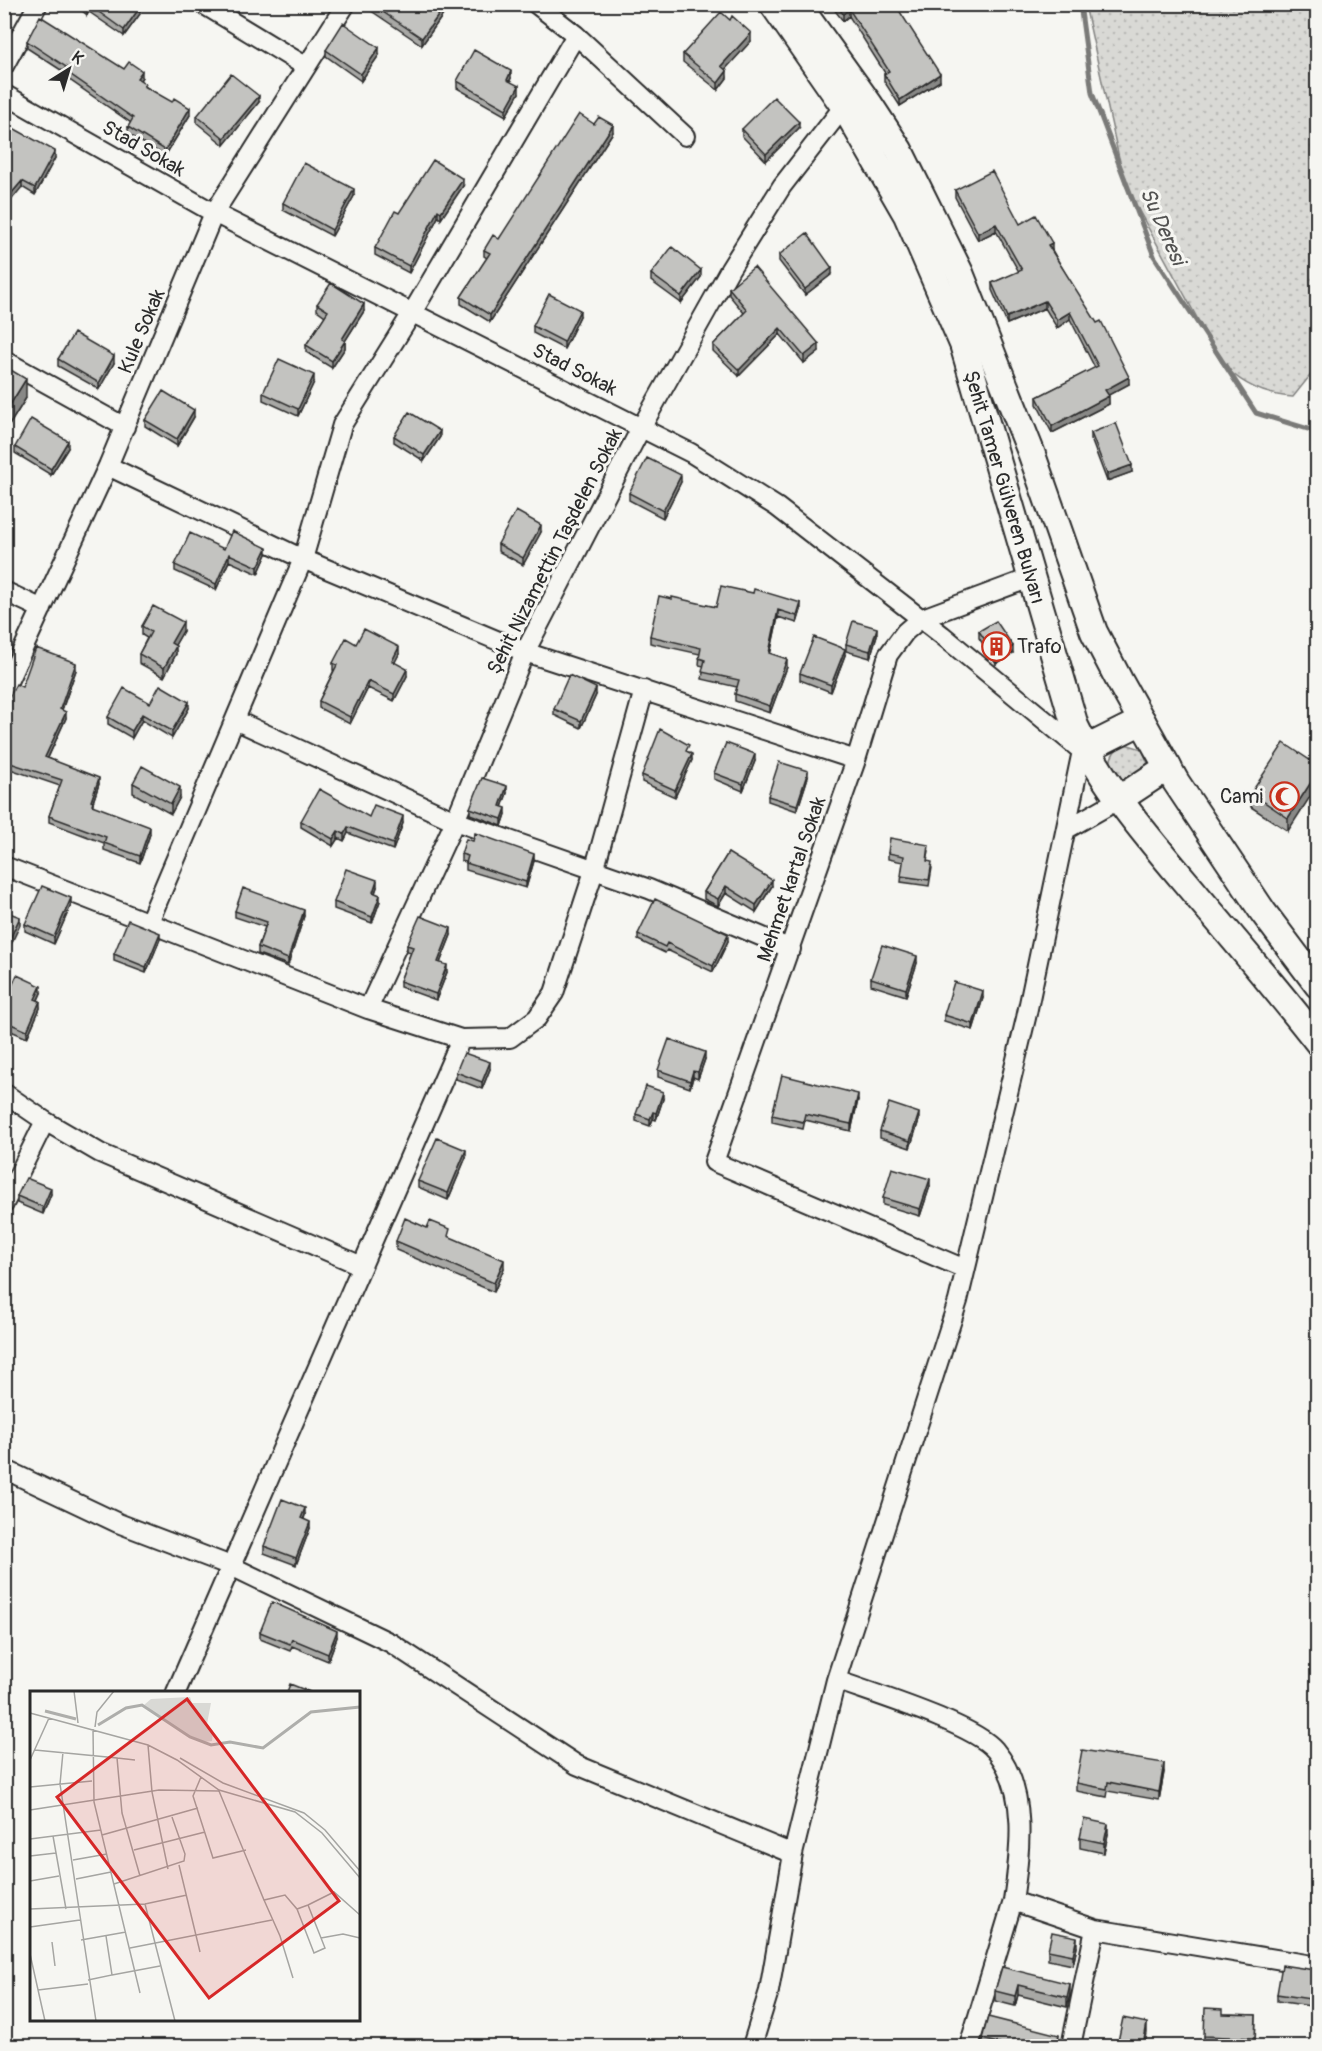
<svg xmlns="http://www.w3.org/2000/svg" width="1322" height="2051" font-family="Pangolin,sans-serif">
  <style>
    .green { fill: url(#green-dots); stroke: #828280; stroke-width: 1.5 }
    .lines { fill: none; stroke-linecap: round; stroke-linejoin: round }
    .stream { stroke: #7a7a78; stroke-width: 5 }
    .street-casing { stroke: #2b2b2b; stroke-width: 22 }
    .secondary-casing { stroke: #2b2b2b; stroke-width: 30 }
    .street { stroke: #f6f6f2; stroke-width: 18 }
    .secondary { stroke: #f6f6f2; stroke-width: 26 }
    .wall { fill: #a8a8a5; stroke: #2b2b2b; stroke-width: 1.5 }
    .shaded-wall { fill: #888886; stroke: #2b2b2b; stroke-width: 1.5 }
    .building { fill: #c3c3c0; stroke: #2b2b2b; stroke-width: 1.5 }
    .labels { text-anchor: middle; stroke-width: 6; stroke-linejoin: round; paint-order: stroke }
    .street-label { font-size: 20px; fill: #2b2b2b; stroke: #f6f6f2 }
    .poi-label { font-size: 20px; fill: #2b2b2b; stroke: #f6f6f2; text-anchor: start }
    .water-label { font-size: 21px; font-style: italic; fill: #525251; stroke: #f6f6f2 }
    .inset-river { fill: none; stroke: #aeaeab; stroke-width: 3 }
    .inset-road { fill: none; stroke: #a5a5a2; stroke-width: 1.5 }
    .view { fill: #d62828; fill-opacity: 0.15; stroke: #d62828; stroke-width: 3 }
    .inset-edge { fill: none; stroke: #2b2b2b; stroke-width: 3 }
  </style>
  <defs>
    <pattern id="green-dots" width="8" height="8" patternUnits="userSpaceOnUse" patternTransform="scale(1.5)"><rect width="8" height="8" fill="#d9d9d5"/><path d="M2 2h.1M6 6h.1" fill="none" stroke="#babab7" stroke-width="1.8" stroke-linecap="round"/></pattern>
  </defs>
  <rect width="100%" height="100%" fill="#f6f6f2"/>
  <filter id="ink" filterUnits="userSpaceOnUse"><feTurbulence type="fractalNoise" baseFrequency=".0167" numOctaves="2"/><feDisplacementMap in="SourceGraphic" scale="12" xChannelSelector="R" yChannelSelector="G"/><feConvolveMatrix kernelMatrix="1 2 1 2 8 2 1 2 1" color-interpolation-filters="sRGB"/></filter>
  <g filter="url(#ink)">
    <!-- green -->
    <path class="green" d="M1085,5H1317V367L1293,397C1263,395 1240,384 1221,362L1125,185Z
      M1125,744L1142,749L1149,766L1127,783C1106,777 1105,752 1125,744Z"/>
    <g class="lines">
      <!-- stream -->
      <path class="stream" d="M1080,4L1092,93L1154,256L1256,413L1318,432"/>
      <defs>
        <path id="street" d="M203,4L305,66
          M576,35L685,136
          M4,66L38,4
          M4,94L214,213L691,453L777,507L942,635L1082,751
          M4,360L125,427
          M108,466L303,559L525,652L856,760
          M4,591L42,609
          M4,690L108,466L214,213L346,4
          M235,720L455,821L649,889L791,949
          M1067,829L1118,800
          M4,866L368,1009L461,1039L510,1038L537,1018L554,993L594,871L644,690
          M149,922L303,559L342,425L412,313L576,35L536,4
          M368,1009L455,821L525,652L641,428L730,269L782,186L844,106
          M4,1093L45,1121L100,1153L362,1266
          M4,1204L45,1121
          M965,1269L714,1162L856,760L888,655L905,632L920,619L1033,577
          M4,1469L118,1523L231,1566L391,1643L577,1765L793,1854
          M176,1692L461,1039
          M1095,1929L1318,1966
          M752,2046L769,1991L793,1854L836,1680
          M969,2046L1013,1901
          M1071,2046L1095,1929L1013,1901C1020,1853 1029,1790 995,1750C974,1724 871,1693 836,1680L958,1301L1026,1018L1082,751L1086,749"/>
        <g id="secondary">
          <path id="s1" d="M773,4L844,106L907,215L963,344L1075,726C1106,791 1152,842 1198,897C1239,945 1279,992 1318,1042"/>
          <path d="M797,4L869,104L899,150L960,273L1031,452L1094,632L1119,680L1176,782L1263,912L1318,985"/>
          <path d="M1086,749L1142,721"/>
          <path d="M1118,800L1168,767"/>
        </g>
      </defs>
      <!-- street casing -->
      <use href="#street" class="street-casing"/>
      <!-- secondary casing -->
      <use href="#secondary" class="secondary-casing"/>
      <!-- street -->
      <use href="#street" class="street"/>
      <!-- secondary -->
      <use href="#secondary" class="secondary"/>
    </g>
    <!-- wall -->
    <path class="wall" d="M74,4H136L140,14L124,36L89,12L87,15Z
      M361,4H444L445,12L422,45Z
      M830,4H895L940,81L900,106L884,81V74L885,73L849,16L843,21Z
      M730,20L751,41L725,69L727,78L718,90L683,62V54Z
      M27,41L124,69L142,77L140,80L146,87L190,115L165,156L128,134V127L131,123L64,76V72L27,48Z
      M326,50L379,55L361,81L326,56Z
      M511,78L510,81L519,93L506,116L457,88V81Z
      M259,102L224,145L197,123V116Z
      M4,123L55,158L35,195L22,187Z
      M594,124L613,132L490,322L461,304V297L487,258L484,256V250L499,239Z
      M799,128L766,161L742,136V129Z
      M463,186L441,219L438,217L409,273L375,255V248L399,213Z
      M955,190L1020,224L1052,250L1129,384L1108,395L1109,404L1052,433L1037,404V397L1095,368L1070,319L1057,328L1045,308L1007,324L992,290V283L1019,272L996,231L978,240L955,197Z
      M354,196L332,236L283,210V203Z
      M779,255L832,274L805,295L779,261Z
      M651,274L701,277L681,303L651,281Z
      M729,288L819,351L804,363L780,334L739,376L713,351V345L744,313L729,295Z
      M317,304L364,311L345,341V348L332,368L306,352V345L325,316L317,310Z
      M580,316L564,349L533,333V326Z
      M58,359L114,363L99,389L58,366Z
      M4,366L26,398L8,427L4,425Z
      M314,382L298,416L263,400V393Z
      M194,417L177,446L145,426V420Z
      M1091,433L1132,472L1107,481L1091,439Z
      M394,436L440,437L424,461L394,442Z
      M15,447L68,448L51,475L15,453Z
      M681,482L663,518L629,500V493Z
      M541,532L523,565L498,551V544Z
      M224,549L267,554L258,574L229,561L216,590L175,571V565Z
      M672,599L716,607L801,610L797,623L778,617L770,654L787,667L770,713L735,701V694L737,687L702,679L704,666L699,665L700,654L650,643V636Z
      M142,626L183,631L175,645L176,654L164,677L139,663V654L147,638L142,635Z
      M979,631L1013,653L996,664L979,638Z
      M877,635L870,658L846,651V644Z
      M356,644L399,654L394,663L407,676L394,701L368,688L350,724L319,708V701L334,670H333V663Z
      M845,655L831,692L800,680V673Z
      M76,670L62,710L66,718L48,758L99,784L93,802V806L150,834L140,863L104,850V843L49,822V816L60,786L4,767V742L8,733L4,731V708L22,687Z
      M596,695L581,728L554,715V709Z
      M150,703L189,708L172,738L142,720L132,738L108,724V717Z
      M689,752L692,760L675,797L642,782V775Z
      M755,761L743,791L714,779V773Z
      M1317,765L1288,831L1251,807V793Z
      M808,777L797,811L768,801V796Z
      M133,783L180,797L171,814L133,793Z
      M507,793L502,807L506,814L502,826L470,814V808Z
      M369,817L403,823L393,850L348,833L344,841L338,838L333,846L301,827V821Z
      M929,851L927,861L932,868L929,886L901,882L903,862L888,859V853Z
      M728,853L772,886L756,912L726,893L718,906L704,899V892Z
      M461,854L534,861L526,888L466,870V862L461,861Z
      M377,887L375,893L380,901L372,923L334,909V902Z
      M71,905L54,944L25,931V924Z
      M235,911L304,916L288,965L258,954V947L265,927L235,917Z
      M638,934L728,941L713,972L667,950L665,953L638,940Z
      M451,935L440,963L447,972L436,1000L400,987V981L411,952L407,951V945Z
      M160,939L146,973L114,961V954Z
      M917,963L906,996L871,985V978Z
      M41,993L38,1000L40,1008L27,1038L4,1028V1003Z
      M983,998L973,1030L944,1021V1015Z
      M705,1059L698,1079L693,1077L690,1088L658,1077V1070Z
      M490,1069L482,1089L456,1079V1072Z
      M663,1099L656,1120L653,1119L650,1126L636,1121V1114Z
      M858,1100L851,1131L805,1120L803,1129L772,1122V1115Z
      M919,1120L910,1148L880,1138V1131Z
      M466,1157L448,1200L418,1187V1181Z
      M930,1186L920,1216L883,1205V1198Z
      M51,1194L43,1214L17,1203V1196Z
      M427,1228L504,1268L494,1292L396,1250V1241Z
      M305,1515L304,1519L310,1528L296,1565L264,1553V1546Z
      M260,1632L337,1637L328,1661L292,1646L290,1651L260,1639Z
      M1164,1772L1159,1800L1108,1791L1107,1797L1076,1791V1783Z
      M1108,1834L1104,1853L1080,1848V1838Z
      M1077,1947L1073,1965L1048,1960V1950Z
      M1002,1967L1070,1994L1067,2007L1018,1995L1015,2006L995,2001V1991Z
      M1314,1977L1310,2006L1277,2001V1994Z
      M1223,2014L1256,2015L1255,2046H1204V2036Z
      M982,2039L1059,2045L1058,2046H982Z"/>
    <!-- shaded-wall -->
    <path class="shaded-wall" d="M89,5V12L87,15V8Z
      M445,6V12L422,45V38Z
      M140,7V14L124,36V30Z
      M849,9V16L843,21V14Z
      M751,33V41L721,74V66Z
      M379,48V55L361,81V74Z
      M142,71V77L137,85V78Z
      M511,71V78L507,86V80Z
      M727,71V78L718,90V83Z
      M940,74V81L900,106V100Z
      M519,86V93L506,116V109Z
      M259,96V102L224,145V138Z
      M190,108V115L165,156V150Z
      M799,122V128L766,161V154Z
      M613,125V132L490,322V315Z
      M55,151V158L35,195V188Z
      M463,179V186L441,219V212Z
      M22,181V187L4,209V202Z
      M354,189V196L332,236V230Z
      M438,210V217L409,273V266Z
      M996,224V231L978,240V233Z
      M1052,243V250L1048,253V245Z
      M832,268V274L805,295V289Z
      M701,270V277L681,303V296Z
      M1045,301V308L1007,324V317Z
      M364,304V311L342,346V339Z
      M580,310V316L564,349V342Z
      M1070,312V319L1057,328V320Z
      M780,328V334L739,376V370Z
      M345,341V348L332,368V361Z
      M819,344V351L804,363V356Z
      M114,356V363L99,389V383Z
      M314,375V382L298,416V409Z
      M1129,377V384L1105,397V390Z
      M26,379V398L8,427V408Z
      M1109,396V404L1052,433V426Z
      M194,410V417L177,446V439Z
      M440,431V437L424,461V455Z
      M68,441V448L51,475V469Z
      M1132,465V472L1107,481V474Z
      M681,475V482L663,518V511Z
      M541,525V532L523,565V558Z
      M267,548V554L258,574V567Z
      M229,554V561L216,590V584Z
      M801,603V610L797,623V616Z
      M778,610V617L769,660V653Z
      M183,622V631L171,652V643Z
      M877,628V635L870,658V651Z
      M176,646V654L164,677V668Z
      M1013,646V653L996,664V657Z
      M399,647V654L392,668V661Z
      M845,649V655L831,692V685Z
      M787,659V667L770,713V706Z
      M76,663V670L60,715V709Z
      M407,669V676L394,701V694Z
      M368,681V688L350,724V717Z
      M596,688V695L581,728V721Z
      M189,702V708L172,738V731Z
      M66,712V718L45,764V757Z
      M142,714V720L132,738V731Z
      M692,754V760L675,797V790Z
      M755,754V761L743,791V784Z
      M808,771V777L797,811V805Z
      M1317,773V786L1288,831V818Z
      M99,778V784L91,808V801Z
      M507,786V793L500,813V806Z
      M180,787V797L171,814V804Z
      M506,808V814L502,826V819Z
      M403,816V823L393,850V844Z
      M150,827V834L140,863V856Z
      M348,827V833L344,841V834Z
      M338,831V838L333,846V839Z
      M534,854V861L526,888V882Z
      M377,880V887L373,898V892Z
      M772,880V886L756,912V905Z
      M726,886V893L718,906V899Z
      M380,895V901L372,923V917Z
      M71,898V905L54,944V937Z
      M304,910V916L288,965V959Z
      M20,917V925L4,959V951Z
      M451,928V935L438,968V962Z
      M160,933V939L146,973V967Z
      M728,934V941L713,972V966Z
      M917,956V963L906,996V989Z
      M447,965V972L436,1000V994Z
      M41,986V993L35,1006V999Z
      M983,991V998L973,1030V1024Z
      M40,1001V1008L27,1038V1031Z
      M705,1052V1059L698,1079V1072Z
      M490,1062V1069L482,1089V1082Z
      M693,1071V1077L690,1088V1081Z
      M663,1092V1099L656,1120V1113Z
      M858,1094V1100L851,1131V1124Z
      M653,1112V1119L650,1126V1119Z
      M919,1113V1120L910,1148V1141Z
      M466,1150V1157L448,1200V1193Z
      M930,1179V1186L920,1216V1209Z
      M51,1188V1194L43,1214V1207Z
      M504,1260V1268L494,1292V1283Z
      M305,1508V1515L301,1525V1518Z
      M310,1522V1528L296,1565V1558Z
      M337,1631V1637L328,1661V1654Z
      M1164,1763V1772L1159,1800V1792Z
      M1108,1824V1834L1104,1853V1843Z
      M1077,1937V1947L1073,1965V1955Z
      M1314,1970V1977L1310,2006V1999Z
      M1070,1984V1994L1067,2007V1997Z
      M1018,1985V1995L1015,2006V1996Z
      M1147,2023V2033L1145,2046H1143Z
      M1059,2035L1058,2046H1056Z"/>
    <!-- building -->
    <path class="building" d="M83,4H136L140,7L124,30L89,5L87,8Z
      M371,4H444L445,6L422,38Z
      M836,4H895L940,74L900,100L884,74L889,71L849,9L843,14Z
      M721,12L730,20L732,16L751,33L721,66L727,71L718,83L683,54Z
      M40,16L124,69L129,62L142,71L137,78L146,84L144,86L172,102L174,98L190,108L165,150L128,127L133,118L64,70L66,67L27,41Z
      M343,23L379,48L361,74L326,50Z
      M474,50L511,71L507,80L519,86L506,109L457,81Z
      M231,74L259,96L224,138L197,116Z
      M774,97L799,122L766,154L742,129Z
      M579,114L594,124L599,117L613,125L490,315L461,297L490,253L484,250L493,235L499,239Z
      M4,123L55,151L35,188L22,181L4,202Z
      M433,160L463,179L441,212L438,210L409,266L375,248L395,211L399,213Z
      M304,163L354,189L332,230L283,203Z
      M992,171L1020,224L1036,215L1052,243L1048,245L1097,323L1101,321L1129,377L1105,390L1109,396L1052,426L1037,397L1098,366L1070,312L1057,320L1045,301L1007,317L992,283L1022,270L996,224L978,233L955,190Z
      M807,233L832,268L805,289L779,255Z
      M672,247L701,270L681,296L651,274Z
      M754,267L819,344L804,356L780,328L739,370L713,345L747,310L729,288Z
      M331,283L364,304L342,339L345,341L332,361L306,345L328,311L317,304Z
      M549,294L580,310L564,342L533,326Z
      M74,333L114,356L99,383L58,359Z
      M279,359L314,375L298,409L263,393Z
      M4,366L26,379L8,408L4,406Z
      M163,391L194,410L177,439L145,420Z
      M409,412L440,431L424,455L394,436Z
      M31,419L68,441L51,469L15,447Z
      M1116,423L1132,465L1107,474L1091,433Z
      M647,458L681,475L663,511L629,493Z
      M516,511L541,525L523,558L498,544Z
      M232,531L267,548L258,567L229,554L216,584L175,565L190,533L224,549Z
      M721,586L753,593L754,589L801,603L797,616L778,610L769,653L787,659L770,706L735,694L739,680L702,672L705,660L699,658L701,648L650,636L659,596L672,599V597L716,607Z
      M153,606L183,622L171,643L176,646L164,668L139,654L151,632L142,626Z
      M853,621L877,628L870,651L846,644Z
      M996,621L1013,646L996,657L979,631Z
      M364,629L399,647L392,661L407,669L394,694L368,681L350,717L319,701L337,665L333,663L346,638L356,644Z
      M814,637L845,649L831,685L800,673Z
      M36,648L76,663L60,709L66,712L45,757L99,778L91,801L93,802L92,805L150,827L140,856L104,843L106,837L49,816L62,780L4,761V742L10,728L4,725V708L16,684L22,687Z
      M569,675L596,688L581,721L554,709Z
      M160,685L189,702L172,731L142,714L132,731L108,717L124,688L150,703Z
      M660,729L689,745L686,751L692,754L675,790L642,775Z
      M726,743L755,754L743,784L714,773Z
      M1284,743L1317,765V773L1288,818L1251,793Z
      M779,762L808,771L797,805L768,796Z
      M142,766L180,787L171,804L133,783Z
      M482,778L507,786L500,806L506,808L502,819L470,808Z
      M319,789L369,817L374,805L403,816L393,844L348,827L344,834L338,831L333,839L301,821Z
      M475,833L534,854L526,882L466,863L468,856L461,854L466,839L473,841Z
      M890,838L929,845L927,861L932,862L929,880L901,876L904,856L888,853Z
      M728,853L772,880L756,905L726,886L718,899L704,892Z
      M346,869L377,880L373,892L380,895L372,917L334,902Z
      M42,886L71,898L54,937L25,924Z
      M243,888L304,910L288,959L258,947L267,922L235,911Z
      M655,899L728,934L713,966L667,943L665,947L638,934Z
      M4,911L20,917L4,951Z
      M420,916L451,928L438,962L447,965L436,994L400,981L413,947L407,945Z
      M128,920L160,933L146,967L114,954Z
      M882,945L917,956L906,989L871,978Z
      M17,975L41,986L35,999L40,1001L27,1031L4,1021V1003Z
      M954,982L983,991L973,1024L944,1015Z
      M669,1039L705,1052L698,1072L693,1071L690,1081L658,1070Z
      M464,1053L490,1062L482,1082L456,1072Z
      M782,1075L858,1094L851,1124L805,1114L803,1122L772,1115Z
      M646,1086L663,1092L656,1113L653,1112L650,1119L636,1114Z
      M889,1103L919,1113L910,1141L880,1131Z
      M437,1138L466,1150L448,1193L418,1181Z
      M892,1168L930,1179L920,1209L883,1198Z
      M26,1178L51,1188L43,1207L17,1196Z
      M405,1218L427,1228L430,1221L450,1229L448,1236L504,1260L494,1283L396,1241Z
      M282,1499L305,1508L301,1518L310,1522L296,1558L264,1546Z
      M272,1602L337,1631L328,1654L292,1639L290,1644L260,1632Z
      M290,1684L310,1692H287Z
      M1082,1750L1164,1763L1159,1792L1108,1782L1107,1789L1076,1783Z
      M1084,1819L1108,1824L1104,1843L1080,1838Z
      M1052,1932L1077,1937L1073,1955L1048,1950Z
      M1282,1965L1314,1970L1310,1999L1277,1994Z
      M1002,1967L1070,1984L1067,1997L1018,1985L1015,1996L995,1991Z
      M1205,2008L1223,2009V2014L1256,2015L1255,2038L1204,2036Z
      M988,2017L1059,2035L1056,2046H1010L982,2039Z
      M1123,2018L1147,2023L1143,2046H1117Z"/>
  </g>
  <!-- icons -->
  <defs>
    <symbol id="building-ring" viewBox="-11 -11 22 22"><circle r="9.5" fill="#f6f6f2" stroke="#c8321e" stroke-width="1.5"/><path d="M-4-6H4V6H1V3H-1V6H-4ZM-2.5-4.3h1.7v1.8h-1.7ZM.8-4.3h1.7v1.8H.8ZM-2.5-1h1.7V.8h-1.7ZM.8-1h1.7V.8H.8Z" fill="#c8321e"/></symbol>
    <symbol id="mosque-ring" viewBox="-11 -11 22 22"><circle r="9.5" fill="#f6f6f2" stroke="#c8321e" stroke-width="1.5"/><path d="M3.5-4.9A6 6 0 1 0 3.5 4.9A5 5 0 1 1 3.5-4.9Z" fill="#c8321e"/></symbol>
  </defs>
  <g fill-rule="evenodd">
    <use href="#building-ring" x="980" y="630" width="33" height="33"/>
    <use href="#mosque-ring" x="1268" y="780" width="33" height="33"/>
  </g>
  <g class="labels">
    <!-- street labels -->
    <g class="street-label">
      <text transform="translate(144 148) rotate(30)" y="7">Stad Sokak</text>
      <text transform="translate(141 331) rotate(-67)" y="7">Kule Sokak</text>
      <text transform="translate(575 369) rotate(27)" y="7">Stad Sokak</text>
      <text dy="7" stroke="none"><textPath href="#s1" startOffset="540">Şehit Tamer Gülveren Bulvarı</textPath></text>
      <text transform="translate(554 551) rotate(-63)" y="7">Şehit Nizamettin Taşdelen Sokak</text>
      <text transform="translate(791 879) rotate(-71)" y="7">Mehmet kartal Sokak</text>
    </g>
    <!-- poi labels -->
    <g class="poi-label">
      <text x="1017" y="653">Trafo</text>
      <text x="1263" y="803" text-anchor="end">Cami</text>
    </g>
    <!-- water labels -->
    <g class="water-label">
      <text transform="translate(1163 226) rotate(66)" y="7">Su Deresi</text>
    </g>
  </g>
  <!-- overview -->
  <g transform="translate(30 1691)">
    <rect width="330" height="330" fill="#f6f6f2"/>
    <path d="M160,6L162,12H181L177,33L183,41L182,50L174,51L152,41L114,14L121,8Z" fill="#d9d9d5"/>
    <path class="inset-river" d="M15,20L46,28M68,34L96,17L112,14L160,46L181,54L200,51L233,57L281,21L330,16"/>
    <path class="inset-road" d="M44,0L48,32M0,22L118,54L147,69L189,99L265,121L292,142L330,187M65,36L67,21L84,0M63,38L64,111L110,302M118,54L122,101L138,178M5,59L87,67L92,122L110,185M33,61L30,93L66,330M87,67L105,69M150,67L193,92L274,122L295,139L330,180M0,69L19,27M171,86L163,105L183,167L216,159M0,96L62,90M189,100L234,209L255,204L267,218L278,214L295,257L284,262L267,218M0,119L129,99L189,100M72,144L168,117M23,145L36,218M0,148L71,139M104,159L175,141M0,165L26,162M43,169L77,163M149,174L170,261M46,188L81,181M0,190L29,185M84,193L154,170L155,163L142,126M234,209L250,245L263,287M115,213L145,330M278,214L304,201L330,224M0,218L115,213L157,204M0,236L50,229M291,247L313,243L330,247M51,249L96,241M22,251L25,275M100,257L242,229M0,263L15,330M82,284L130,275M58,289L82,284L76,245M8,299L58,293"/>
    <path class="view" d="M157,8L309,210L179,307L27,106Z"/>
    <rect width="330" height="330" class="inset-edge"/>
  </g>
  <!-- margin -->
  <rect width="1322" height="2051" fill="none" stroke="#f6f6f2" stroke-width="24"/>
  <rect x="12" y="12" width="1298" height="2027" fill="none" stroke="#2b2b2b" stroke-width="2" filter="url(#ink)"/>
  <!-- north arrow -->
  <g transform="translate(69 69) rotate(37)" stroke="#f6f6f2" stroke-width="4.5" paint-order="stroke">
  <path d="M0-4.5L10 22L0 15L-10 22Z" fill="#2b2b2b"/>
  <text y="-9" font-size="16" font-weight="bold" text-anchor="middle" fill="#2b2b2b">K</text>
  </g>
</svg>
